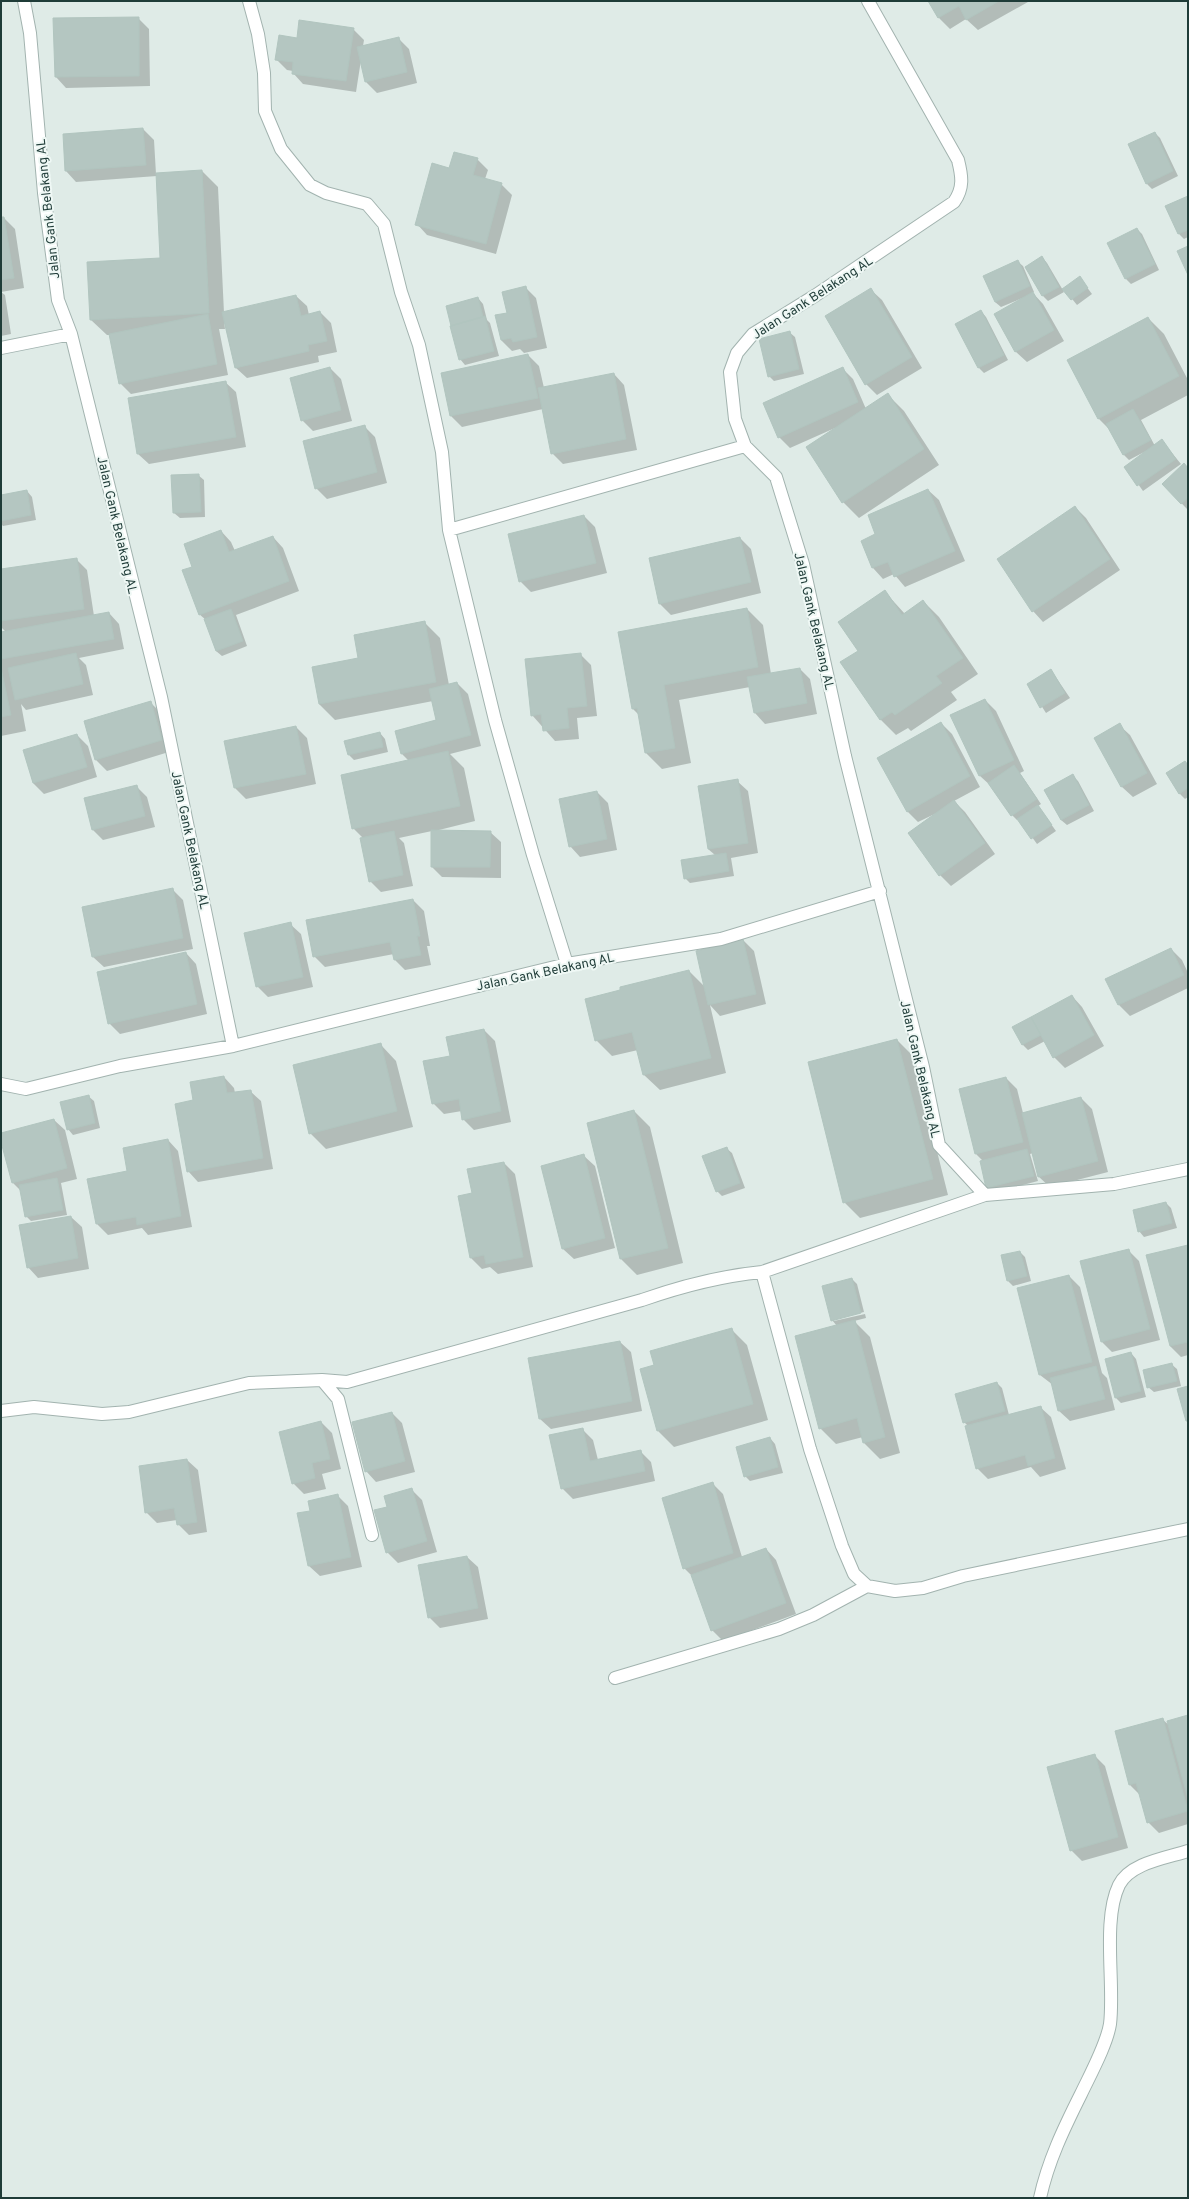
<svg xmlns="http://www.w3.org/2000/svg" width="1189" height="2199" font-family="Overpass,sans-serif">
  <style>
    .shadow { fill: #0003 }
    .building { fill: #b4c6c1; stroke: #b1c5bf }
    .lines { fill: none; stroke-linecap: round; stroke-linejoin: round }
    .minor-casing { stroke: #a2b3af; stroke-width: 14 }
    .minor { stroke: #fff; stroke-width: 12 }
    .labels { text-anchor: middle; stroke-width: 4; stroke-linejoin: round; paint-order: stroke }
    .street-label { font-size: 13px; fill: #1f3c38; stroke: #eff8f5 }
  </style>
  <rect width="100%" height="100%" fill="#dfebe7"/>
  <!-- shadow -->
  <path class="shadow" d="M929,1H1027L1028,2L978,30L966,19L950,29L939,18Z
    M138,18L149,29L150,86L66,88L56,77Z
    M353,29L364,40L363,46L398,38L409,49L417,83L377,93L366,82L361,60L356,92L303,84L293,73V71L287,70L276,59L297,39Z
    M143,129L154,140L156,174L202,171L218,187L224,313L296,296L307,306L309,315L320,312L331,323L337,352L318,356L319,362L247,378L236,368L224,321L225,329H219L228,375L131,394L120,383L111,335H107L91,320L161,259L157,176L76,182L66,171Z
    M1155,133L1160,138L1178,176L1152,189L1147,184L1129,145Z
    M477,159L488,170L485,179L501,184L512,195L496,254L427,235L417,224L450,169Z
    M1188,197V237L1184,239L1179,234L1166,207Z
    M1,218H4L15,229L24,288L1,292L5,295L11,334L1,336Z
    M1137,229L1142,234L1159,270L1131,284L1126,279L1108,244Z
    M1042,257L1047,263L1064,292L1048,301L1043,296L1026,267Z
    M1017,261L1023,266L1034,292H1032L1043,304L1064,341L1027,362L1016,352L996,314L1025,297L1001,307L995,302Z
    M1080,278L1092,294L1077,305L1064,289Z
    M525,287L536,298L547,348L524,353L520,349L512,351L501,340L508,313Z
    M871,290L882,300L922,368L877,395L866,384Z
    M478,298L483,304L487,320L490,323L499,356L465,365L460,359Z
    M981,311L986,317L1008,360L984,373L979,368L956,324Z
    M1148,318L1164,334L1188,380V395L1141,420L1155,446L1162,441L1181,464L1143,491L1126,467L1150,449L1129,460L1123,454L1111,431L1099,419L1068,361Z
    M789,332L795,337L804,374L774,381L769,376Z
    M528,355L539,366L544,388L614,374L624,385L637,450L563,464L552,453L543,409L462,427L451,416L442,373Z
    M330,368L341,379L352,421L313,431L302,420Z
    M842,368L853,379L866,409L888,395L904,411L939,465L859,518L843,502L835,428L790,448L779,437Z
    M225,382L236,392L246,447L149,464L138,454Z
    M364,426L375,437L387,483L327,499L316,488Z
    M1188,469V508L1187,509L1163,484Z
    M198,475L204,480L205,517L180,518L174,513Z
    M928,490L939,500L965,561L905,587L894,574L883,579L873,568L862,541L877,535Z
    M27,491L32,497L36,520L3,526L1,524V496Z
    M1075,507L1086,518L1120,570L1043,622L1033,611Z
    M584,516L595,527L607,573L531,592L520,581Z
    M221,531L231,542L235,551L273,537L283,548L299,591L236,615L247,646L222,656L216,651L206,620L199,614L194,567Z
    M740,538L751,549L761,593L671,615L660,604L650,559Z
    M76,559L87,570L94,616L109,613L119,624L124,649L79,658L86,665L93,695L26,710L21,704L26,731L1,736V633L6,632L1,627V570Z
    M885,592L905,614L923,601L939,617L978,674L951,692L957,700L911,731L908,728L896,735L880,719Z
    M747,609L763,625L771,674L800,669L810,679L817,714L765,724L755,713L750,687L679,700L691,763L662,769L646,753L639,715L633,709L619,633Z
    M424,622L440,638L449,685L457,683L468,694L481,746L450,754L464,768L475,821L435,831L490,832L501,842V878L442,877L432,867V831L399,838L404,843L413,886L381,892L370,881L363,838L353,828L409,761L402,754L396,731L437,720L433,701L335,720L319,704L359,659Z
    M580,654L591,665L597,716L577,718L579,739L555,741L532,715Z
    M1051,670L1070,698L1046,713L1028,685Z
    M985,700L996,711L1024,771L1020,773L1041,804L1038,806L1056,831L1037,844L1019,819L1017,820L1012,815L991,786L980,776Z
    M150,702L161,713L172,751L107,771L96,760L85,722Z
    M941,723L952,734L980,787L954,801L965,812L995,854L951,886L940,875L910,834L943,810L918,822L907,811Z
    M1119,725L1130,735L1157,784L1133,797L1122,787L1095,738Z
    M296,727L307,738L316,784L246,799L235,788L226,742Z
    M380,733L385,739L388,752L354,760L349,755Z
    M77,735L88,746L97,777L44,794L33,783L24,751Z
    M1185,762L1188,765V797L1185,799L1180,794Z
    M1073,776L1078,781L1094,811L1067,825L1061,820L1045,790Z
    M737,781L748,791L758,853L731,858L734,876L690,883L685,878L715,855L708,849Z
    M136,786L147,797L155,827L103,840L92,829Z
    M597,792L608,803L617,850L580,857L570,846Z
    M172,889L183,900L193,949L104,967L93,957Z
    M413,900L424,911L430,946H427L431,965L405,970L395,960L394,954L325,967L314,956Z
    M290,924L301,934L313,987L268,997L257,986Z
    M743,940L754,951L766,1004L720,1016L710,1005L726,1073L660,1090L644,1075L638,1050L612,1056L596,1040L689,971L705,987Z
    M1171,949L1182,960L1188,973V988L1130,1016L1119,1005L1107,979Z
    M186,953L196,964L207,1014L120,1034L109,1023Z
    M1072,996L1082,1007L1104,1046L1065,1068L1054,1057L1045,1041L1028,1050L1023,1045L1014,1028Z
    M484,1030L495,1041L511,1122L474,1130L463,1119L462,1111L444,1114L433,1103L451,1056Z
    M897,1040L913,1056L948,1195L860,1218L844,1202Z
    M381,1045L396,1061L413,1127L326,1149L310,1133Z
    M224,1077L234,1088L235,1093L250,1091L261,1101L273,1169L198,1182L188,1171L194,1101Z
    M1006,1078L1017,1089L1023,1113L1081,1098L1092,1109L1108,1172L1050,1187L1039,1177L1033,1153L1030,1154L1038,1181L993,1193L987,1188L981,1162L983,1161L976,1154L960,1090Z
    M88,1096L94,1101L100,1128L73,1135L68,1129Z
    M634,1111L650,1127L683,1263L637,1275L621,1259L588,1123Z
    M54,1120L65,1130L77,1179L61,1183L67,1215L31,1221L26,1216L21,1191L13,1183L1,1134Z
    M168,1140L178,1151L192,1227L148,1235L142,1228L108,1235L97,1224L128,1172Z
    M726,1148L732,1153L745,1188L722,1196L717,1191Z
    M584,1156L595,1166L615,1248L574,1259L563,1249Z
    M504,1163L515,1174L533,1267L498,1274L490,1267L482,1269L471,1258L459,1197L473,1194Z
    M1166,1203L1171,1208L1177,1228L1144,1237L1139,1231Z
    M71,1217L82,1227L89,1269L38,1278L28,1267Z
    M1188,1246V1355L1181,1357L1170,1346Z
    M1128,1250L1139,1261L1160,1340L1112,1352L1102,1342Z
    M1020,1252L1025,1257L1031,1281L1013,1286L1008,1281Z
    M1069,1276L1080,1287L1102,1373L1107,1378L1115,1410L1070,1421L1059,1411L1053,1385L1040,1375L1018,1289Z
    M852,1279L857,1284L864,1312L834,1319V1321L865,1314L866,1318L854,1321L870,1337L900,1453L880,1459L864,1443L863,1437L836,1444L820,1428L837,1326L832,1320Z
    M731,1329L747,1345L768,1420L674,1447L658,1431L641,1370L655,1365Z
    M620,1342L631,1352L642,1411L551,1429L540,1419Z
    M1131,1353L1136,1359L1146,1397L1121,1403L1116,1398L1106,1360Z
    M1171,1364L1177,1369L1181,1386L1154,1392L1148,1387Z
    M997,1383L1002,1388L1009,1415L1040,1407L1051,1417L1066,1469L1040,1477L1031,1467L988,1479L977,1468L968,1426L964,1422Z
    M392,1413L402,1423L415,1472L376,1482L366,1471Z
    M321,1422L332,1433L341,1469L322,1474L326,1489L304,1494L293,1483Z
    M582,1429L593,1440L598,1460L640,1451L651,1462L655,1481L573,1499L562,1488Z
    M770,1438L775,1444L783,1473L750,1481L745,1476Z
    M187,1460L198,1470L207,1532L189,1535L178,1524L177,1520L157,1523L146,1512Z
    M712,1483L723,1494L742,1557L766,1549L776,1560L796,1614L723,1641L712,1630L692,1576L684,1568Z
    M411,1489L422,1500L437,1552L398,1563L387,1552L389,1507Z
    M337,1495L348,1506L362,1567L320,1576L309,1566L311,1512Z
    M467,1557L478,1567L488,1619L440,1628L429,1617Z
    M1188,1716V1824L1159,1833L1148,1822L1141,1796L1130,1785L1116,1732L1162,1719L1170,1726Z
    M1094,1755L1105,1766L1128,1848L1082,1861L1071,1850Z"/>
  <!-- building -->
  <path class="building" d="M928,1H999L966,20L959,6L938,18Z
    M139,17V76L55,77L53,18Z
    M299,20L354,28L346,81L292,74L293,62L275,60L279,35L297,38Z
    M399,37L407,72L365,82L357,47Z
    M143,128L146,165L65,171L63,134Z
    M1155,132L1173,171L1146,184L1128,144Z
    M454,152L478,158L473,175L502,183L486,244L415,225L432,163L449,168Z
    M202,170L209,313L90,320L87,262L160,258L156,173Z
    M1188,196V230L1178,234L1165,206Z
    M1,217H4L14,278L1,280Z
    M1137,228L1155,264L1125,279L1107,243Z
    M1188,246V275L1177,251Z
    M1042,256L1059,287L1042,296L1025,267Z
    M1018,260L1030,286L995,302L983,276Z
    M1080,276L1088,288L1071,300L1062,289Z
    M526,286L537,337L513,342L511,338L501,340L495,315L507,313L502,292Z
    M871,288L912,357L865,385L825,316Z
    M1033,292L1054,330L1015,352L994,314Z
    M296,295L301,316L320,311L327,341L308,345L309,351L235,368L222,312Z
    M478,297L483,317L451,326L446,306Z
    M981,310L1004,355L978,368L955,324Z
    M208,314L217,364L119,384L109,334Z
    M485,316L494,351L459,360L450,326Z
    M1148,317L1179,376L1098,419L1067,360Z
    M790,331L799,369L768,377L759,339Z
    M528,354L538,398L450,416L441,373Z
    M330,367L341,410L301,421L290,378Z
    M843,367L858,402L778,438L763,403Z
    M614,373L626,439L551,454L538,388Z
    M226,381L236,437L137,454L128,398Z
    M888,393L924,449L842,503L806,447Z
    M1133,409L1151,440L1123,455L1106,424Z
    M365,425L377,472L315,489L303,441Z
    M1162,439L1176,459L1137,486L1124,467Z
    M1184,463L1188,468V498L1181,504L1162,484Z
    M199,474L201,512L173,513L171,475Z
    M928,489L955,551L894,577L888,562L872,568L861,541L875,534L868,515Z
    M27,490L31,515L1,521V495Z
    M1075,506L1110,559L1032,612L997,559Z
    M584,515L596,563L519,582L508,534Z
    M221,530L229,552L273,536L289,581L199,615L182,570L192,567L184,544Z
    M740,537L751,582L659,604L649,558Z
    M77,558L84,609L1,621V569Z
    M885,590L902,615L923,600L963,658L936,676L942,683L895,715L892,712L880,720L840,662L858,651L838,622Z
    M747,608L758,667L664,685L675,748L645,753L637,708L632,709L618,632Z
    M231,609L243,641L216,651L204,619Z
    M109,612L114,639L1,659V632Z
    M425,621L436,682L319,704L312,667L358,658L354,635Z
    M76,653L83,684L15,700L8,668Z
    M581,653L587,706L567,708L569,728L543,731L541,714L531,716L525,659Z
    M1,668L11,715L1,717Z
    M800,668L807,703L754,713L747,677Z
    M1051,669L1065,693L1040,708L1027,684Z
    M457,682L471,735L401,754L395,731L436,720L429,689Z
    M985,699L1014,760L979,776L950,715Z
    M151,701L162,740L95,760L84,721Z
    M941,722L970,776L907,812L877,758Z
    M1120,723L1147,773L1121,787L1094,738Z
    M296,726L306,774L234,788L224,741Z
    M380,732L383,747L348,755L344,741Z
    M77,734L87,767L33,783L23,750Z
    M448,751L460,806L352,829L341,775Z
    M1185,761L1188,765V788L1179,794L1166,773Z
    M1014,765L1037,799L1011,816L988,783Z
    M1073,774L1089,805L1061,820L1044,790Z
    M738,779L748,843L708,849L698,786Z
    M137,785L145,816L92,830L84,798Z
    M597,791L607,839L569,847L559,799Z
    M954,800L985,843L939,876L908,833Z
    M1038,805L1052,825L1031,839L1017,819Z
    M431,830L491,831L490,867H431Z
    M394,831L403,875L369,882L360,838Z
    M726,853L729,871L684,879L681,860Z
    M173,888L183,938L92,957L82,907Z
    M413,899L420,936H417L421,955L394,960L390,942L313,957L306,920Z
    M291,922L303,977L256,987L244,933Z
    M743,939L756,994L708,1005L696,951Z
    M1171,948L1184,975L1118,1005L1105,979Z
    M186,952L197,1004L108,1024L97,972Z
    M689,970L711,1058L643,1075L632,1032L595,1041L585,999L620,990V987Z
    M1072,995L1094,1035L1053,1058L1031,1017Z
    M1031,1017L1041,1035L1022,1045L1012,1027Z
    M484,1029L501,1111L462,1120L459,1099L432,1104L423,1061L450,1056L446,1037Z
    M897,1039L933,1179L843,1203L808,1062Z
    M381,1043L397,1111L309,1134L293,1065Z
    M224,1076L227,1093L251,1090L263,1158L187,1172L175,1104L193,1100L190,1082Z
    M1006,1077L1023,1142L975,1154L959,1089Z
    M89,1095L95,1123L67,1130L60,1102Z
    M1081,1097L1098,1161L1038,1177L1022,1113Z
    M634,1110L668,1248L620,1259L587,1123Z
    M54,1119L67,1168L12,1183L1,1142V1133Z
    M168,1139L181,1216L137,1225L136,1217L96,1224L87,1179L127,1171L123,1148Z
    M727,1147L740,1183L716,1192L702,1156Z
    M1027,1149L1034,1176L986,1188L980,1161Z
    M584,1154L605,1238L562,1249L541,1166Z
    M504,1162L523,1257L486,1264L484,1255L470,1258L458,1196L472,1193L467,1169Z
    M57,1178L63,1210L25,1217L19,1185Z
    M1166,1202L1172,1223L1138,1232L1133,1210Z
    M71,1216L78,1258L27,1268L19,1225Z
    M1188,1245V1342L1170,1346L1146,1255Z
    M1129,1249L1150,1329L1101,1342L1080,1261Z
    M1020,1251L1027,1276L1007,1281L1001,1255Z
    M1069,1275L1092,1362L1039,1375L1017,1288Z
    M852,1278L861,1313L831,1321L822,1286Z
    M855,1320L885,1437L863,1443L857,1418L819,1429L795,1336Z
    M732,1328L753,1404L657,1431L640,1369L654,1365L650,1351Z
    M620,1341L632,1401L539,1419L528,1358Z
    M1131,1352L1141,1391L1115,1398L1105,1359Z
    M1172,1363L1177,1381L1147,1388L1143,1370Z
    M1096,1366L1105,1399L1058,1411L1050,1378Z
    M997,1382L1005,1411L963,1423L955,1394Z
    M1188,1386V1421H1186L1177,1389Z
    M1041,1406L1055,1458L1028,1466L1025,1455L976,1469L965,1426Z
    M392,1412L405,1461L365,1472L352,1422Z
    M321,1421L330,1459L312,1463L315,1478L292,1484L279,1432Z
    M583,1428L590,1461L641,1450L645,1471L561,1489L549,1435Z
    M770,1437L778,1467L744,1477L736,1447Z
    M187,1459L197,1522L177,1525L174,1508L145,1513L139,1466Z
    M713,1482L733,1553L683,1569L662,1498Z
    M412,1488L427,1541L386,1553L374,1510L387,1507L384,1496Z
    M338,1494L351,1557L308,1566L297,1513L310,1511L308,1501Z
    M766,1548L786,1603L711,1631L691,1575Z
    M467,1556L478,1608L428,1618L418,1565Z
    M1188,1715V1799L1167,1721Z
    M1163,1718L1188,1811L1147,1823L1136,1783L1129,1785L1115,1731Z
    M1095,1754L1118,1837L1070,1851L1047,1767Z"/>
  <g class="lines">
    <defs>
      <path id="minor" d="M24,1L30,33L44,193L58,300L71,334L161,697L233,1046L567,964L721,939L880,891
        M249,1L258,34L264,73L265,111L281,149L310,185L326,193L367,204L384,224L401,292L419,345L442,452L449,530L495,720L533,855L567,964
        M868,1L958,160C962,176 964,188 954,202L816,295L753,334L737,353L730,372L735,419L745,446L776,477L803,564L845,756L923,1067L939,1145L985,1195
        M1,348L71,334
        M449,530L745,446
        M1,1084L26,1089L120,1066L233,1046
        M762,1272L810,1449L842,1546L854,1574L867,1586L895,1591L923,1588L963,1576L1188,1529
        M322,1380L347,1382L642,1300C682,1286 720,1276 762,1272L985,1195L1114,1184L1188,1169
        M1,1411L34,1407L102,1414L129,1412L249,1383L322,1380L338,1399L372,1535
        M615,1678L779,1629L813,1615L867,1586
        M1040,2198C1048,2161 1064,2128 1081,2094C1090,2075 1107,2044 1110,2024C1115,1985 1102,1920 1119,1885C1130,1863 1166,1858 1188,1851"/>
    </defs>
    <!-- minor casing -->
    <use href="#minor" class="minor-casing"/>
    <!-- minor -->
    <use href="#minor" class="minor"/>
  </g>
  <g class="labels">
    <!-- street labels -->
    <g class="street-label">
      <text transform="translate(47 209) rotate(-96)" y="5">Jalan Gank Belakang AL</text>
      <text transform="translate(812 297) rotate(-33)" y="5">Jalan Gank Belakang AL</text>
      <text transform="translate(118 525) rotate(77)" y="5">Jalan Gank Belakang AL</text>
      <text transform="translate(815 621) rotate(77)" y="5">Jalan Gank Belakang AL</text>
      <text transform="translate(191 840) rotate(78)" y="5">Jalan Gank Belakang AL</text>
      <text transform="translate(545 971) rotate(-12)" y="5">Jalan Gank Belakang AL</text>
      <text transform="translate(921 1069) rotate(77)" y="5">Jalan Gank Belakang AL</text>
    </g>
  </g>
  <!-- border -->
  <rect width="1189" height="2199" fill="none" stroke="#1f3c38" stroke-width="4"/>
</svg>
